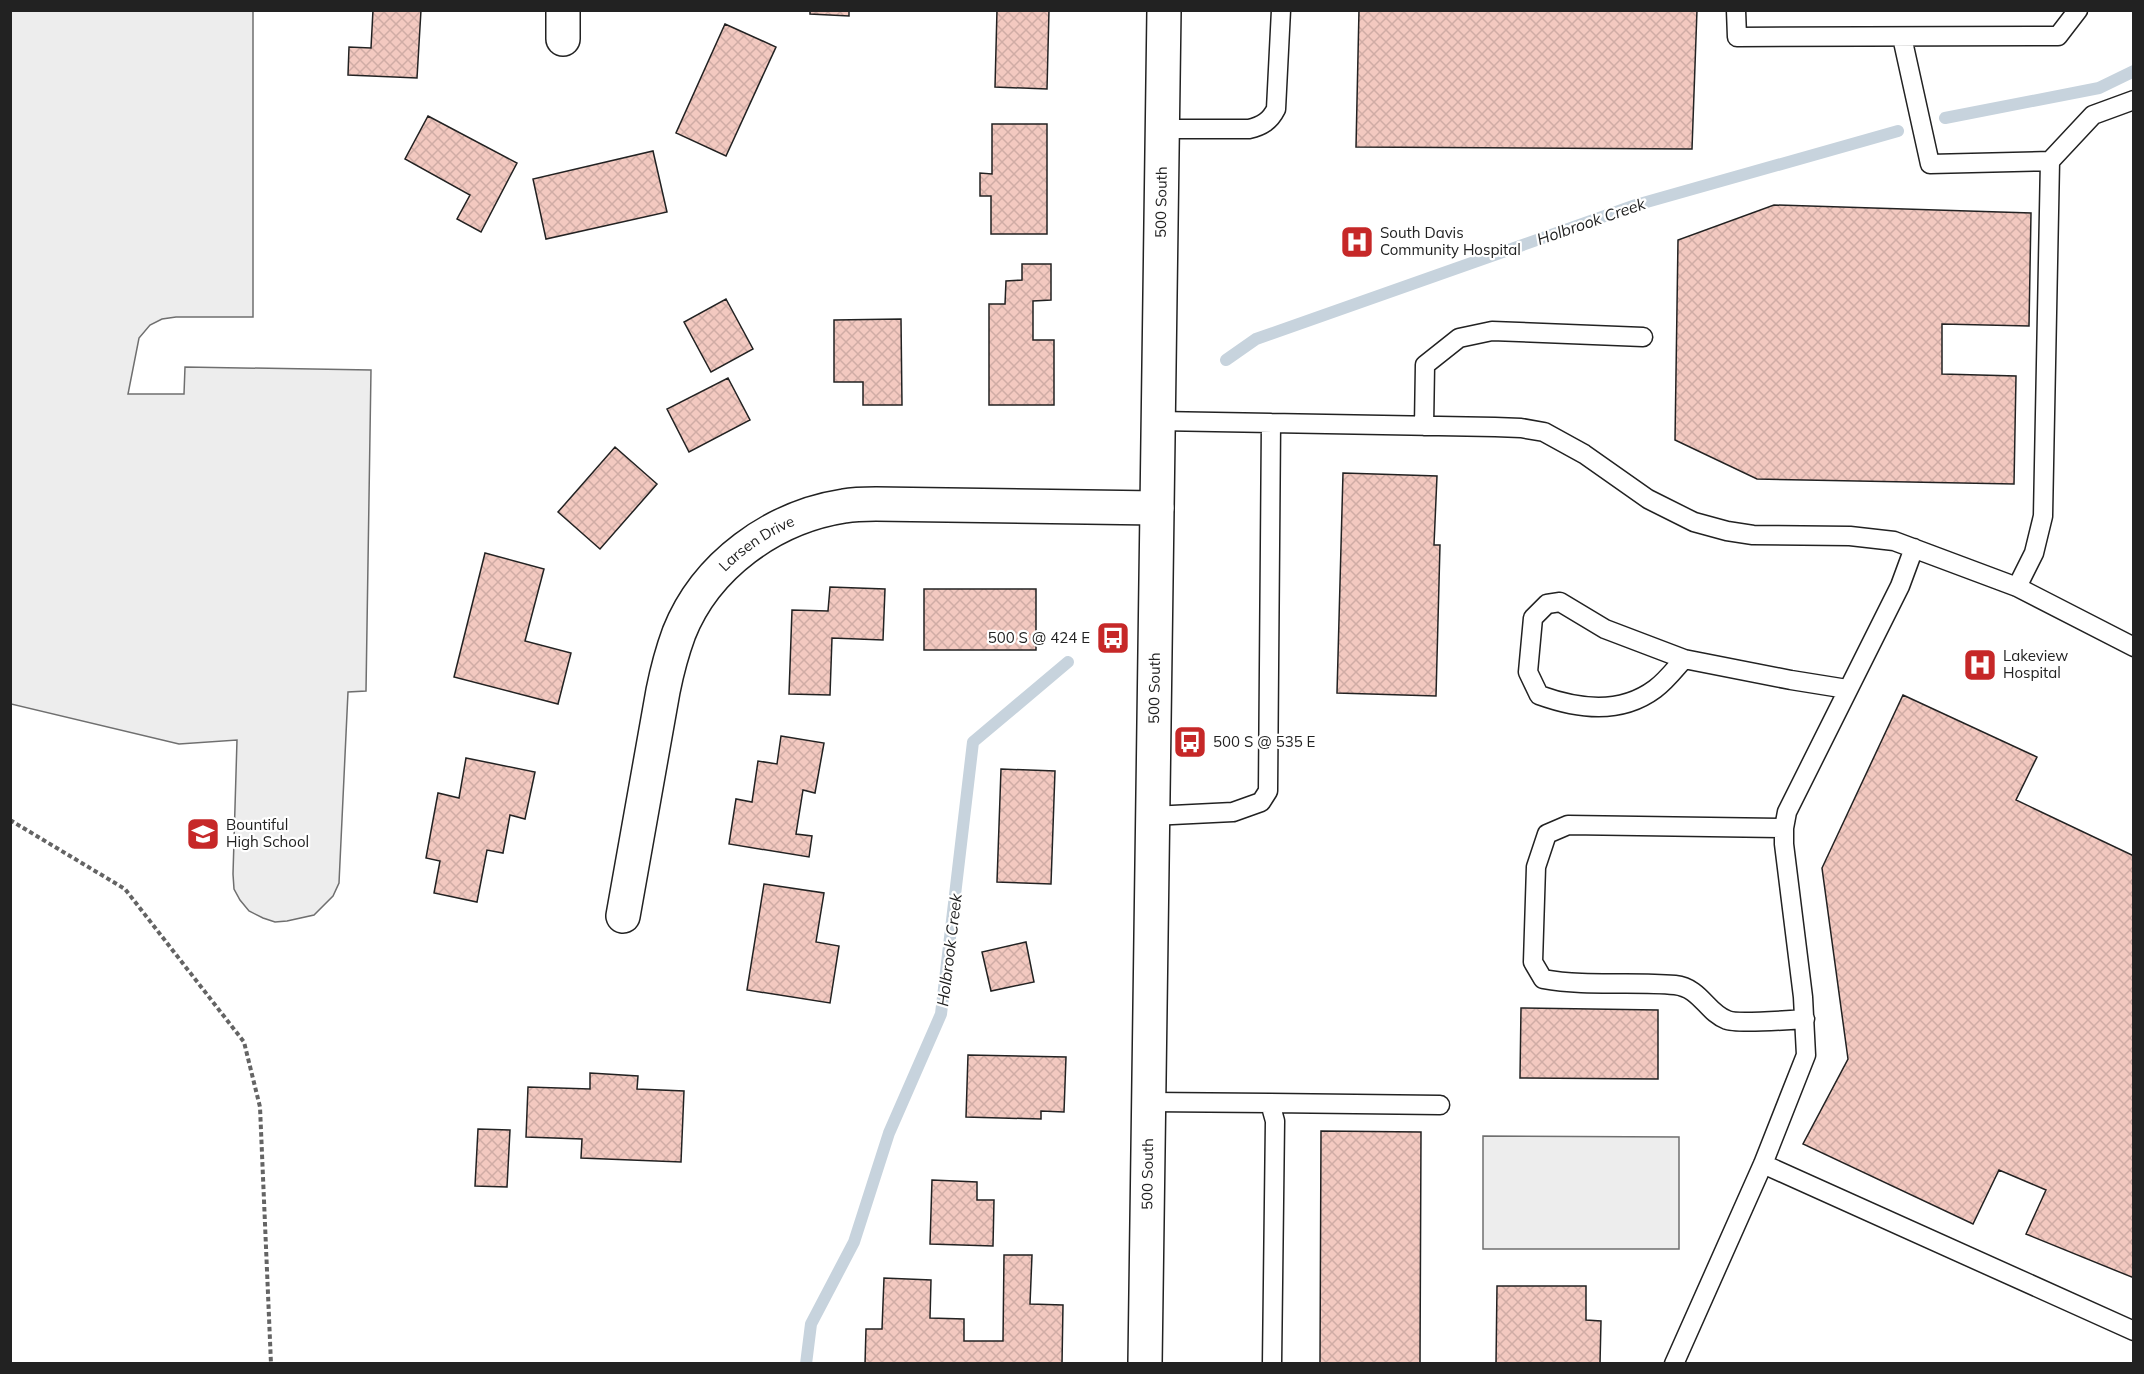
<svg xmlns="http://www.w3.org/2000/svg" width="2144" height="1374" font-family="Mulish,sans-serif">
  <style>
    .parking { fill: #ededed; stroke: #6f6f6f; stroke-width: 1.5 }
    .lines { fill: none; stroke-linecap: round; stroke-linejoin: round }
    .stream { stroke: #c7d3dd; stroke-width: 12 }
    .building { fill: url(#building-cross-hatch); stroke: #222; stroke-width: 1.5 }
    .lane-casing { stroke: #222; stroke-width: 21 }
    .street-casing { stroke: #222; stroke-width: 36 }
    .secondary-casing { stroke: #222; stroke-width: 36 }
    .path { stroke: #646464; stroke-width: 4; stroke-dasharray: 4.5 3; stroke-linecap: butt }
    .lane { stroke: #fff; stroke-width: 18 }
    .street { stroke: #fff; stroke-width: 33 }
    .secondary { stroke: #fff; stroke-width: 33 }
    .labels { text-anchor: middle; stroke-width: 4.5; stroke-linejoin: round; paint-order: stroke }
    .street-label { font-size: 15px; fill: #222; stroke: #fff }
    .poi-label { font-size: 15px; fill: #222; stroke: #fff; text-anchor: start }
    .water-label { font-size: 16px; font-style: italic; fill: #222; stroke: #fff }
  </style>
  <defs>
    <pattern id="building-cross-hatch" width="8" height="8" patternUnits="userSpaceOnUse" patternTransform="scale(1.5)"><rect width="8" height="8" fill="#f3c9c0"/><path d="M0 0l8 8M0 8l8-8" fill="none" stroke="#d0aca5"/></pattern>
  </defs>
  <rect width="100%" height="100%" fill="#fff"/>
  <!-- parking -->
  <path class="parking" d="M11,10L253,11V317H176L162,319L150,325L139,338L128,394H184L185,367L371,370L366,691L348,692L339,883L333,896L314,915L287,921L275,922L263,918L249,911L240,900L234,889L233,874L237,740L179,744L11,704Z
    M1483,1136L1679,1137V1249H1483Z"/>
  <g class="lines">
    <!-- stream -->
    <path class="stream" d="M1945,118L2099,88L2134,71
      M1226,360L1256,339L1636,205L1898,131
      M806,1364L811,1324L854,1242L889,1133L941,1014L973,742L1068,662"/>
  </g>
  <!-- building -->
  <path class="building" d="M373,10H421L417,78L348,75L349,47L371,48Z
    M810,10H849V16L810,14Z
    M997,10H1049L1047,89L995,87Z
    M1359,10H1697L1692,149L1356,147Z
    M725,24L776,47L726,156L676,133Z
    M428,116L517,163L481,232L457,219L470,195L405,159Z
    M992,124H1047V234H991V196H980V173L992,174Z
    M653,151L667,212L546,239L533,179Z
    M1774,205L2031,213L2029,326L1942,324V374L2016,376L2014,484L1757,479L1675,440L1678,240Z
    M1022,264H1051V300L1033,301V340H1054V405H989V304H1005L1006,281L1022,280Z
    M726,299L753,349L711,372L684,322Z
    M901,319L902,405H863V382H834V320Z
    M728,378L750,420L689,452L667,409Z
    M615,447L657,484L600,549L558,512Z
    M1343,473L1437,476L1434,545H1440L1436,696L1337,693Z
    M485,553L544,569L525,641L571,653L558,704L454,677Z
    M830,587L885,589L883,640L832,638L830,695L789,694L792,610L828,611Z
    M924,589H1036V650H924Z
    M1903,695L2037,757L2016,800L2134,856V1278L2026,1234L2046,1190L1999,1170L1973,1224L1803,1144L1848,1059L1822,868Z
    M781,736L824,743L815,793L803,790L796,834L812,836L809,857L729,844L736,799L752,802L758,761L777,764Z
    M466,758L535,772L525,819L510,815L503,853L487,850L477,902L434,893L440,861L426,858L438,793L459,798Z
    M1001,769L1055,771L1051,884L997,882Z
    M764,884L824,893L816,942L839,946L830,1003L747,990Z
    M1026,942L1034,982L991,991L982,952Z
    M1521,1008L1658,1010V1079L1520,1078Z
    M968,1055L1066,1057L1064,1112L1041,1111V1119L966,1117Z
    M590,1073L638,1076L637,1089L684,1091L681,1162L581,1158L582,1139L526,1137L528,1087L590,1089Z
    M478,1129L510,1130L507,1187L475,1186Z
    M1321,1131L1421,1132L1420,1364H1320Z
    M932,1180L977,1182V1200H994L993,1246L930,1244Z
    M1004,1255H1032L1030,1304L1063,1305L1062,1364H865L866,1329H882L884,1278L931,1280L930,1318L964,1319V1341H1003Z
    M1497,1286H1586V1320L1601,1321L1600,1364H1496Z"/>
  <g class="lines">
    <defs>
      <path id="lane" d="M1736,10L1737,37L2058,36L2078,10
        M1902,37L1930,164L2050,161L2043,516L2034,553L2017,587
        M1163,129H1249C1262,126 1270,121 1276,109L1281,10
        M2050,161L2093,115L2134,100
        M1158,421L1495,427L1521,428L1544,432L1584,454L1648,499L1694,522L1727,531L1753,535L1850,536L1894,541L2017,587L2134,647
        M1424,426L1425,365L1459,338L1492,331L1643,337
        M1684,659C1675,669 1666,681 1655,689C1620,715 1578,709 1539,695L1528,672L1533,618L1547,604L1560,602L1605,629L1684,659L1791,680L1847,689
        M1152,816L1233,812L1261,802L1268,791L1271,423
        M1784,828L1568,825L1547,834L1536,867L1533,962L1543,979C1587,987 1631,981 1675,985C1701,988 1706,1012 1727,1020C1736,1024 1791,1020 1805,1019
        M1148,1102L1270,1103L1275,1121L1272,1364
        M1270,1103L1440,1105
        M1763,1164L2134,1331
        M1674,1364L1763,1164L1806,1055L1803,997L1784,844V828L1787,812L1900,586L1914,548"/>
      <g id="street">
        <path d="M563,39V10"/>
        <path id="s1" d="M623,916L663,691C667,671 672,652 679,633C706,565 773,517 844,506C855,504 866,504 876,504L1157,508"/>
      </g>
      <g id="secondary">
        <path id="s2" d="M1145,1364L1164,10"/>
      </g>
    </defs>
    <!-- lane casing -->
    <use href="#lane" class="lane-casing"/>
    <!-- street casing -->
    <use href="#street" class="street-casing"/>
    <!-- secondary casing -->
    <use href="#secondary" class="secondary-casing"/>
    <!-- path -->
    <path class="path" d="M10,820L125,889L244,1042L260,1107L271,1364"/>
    <!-- lane -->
    <use href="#lane" class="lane"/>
    <!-- street -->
    <use href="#street" class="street"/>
    <!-- secondary -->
    <use href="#secondary" class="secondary"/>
  </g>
  <!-- icons -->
  <defs>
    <symbol id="hospital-square" viewBox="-11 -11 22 22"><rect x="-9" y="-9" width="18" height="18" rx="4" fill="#c62828" stroke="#fff"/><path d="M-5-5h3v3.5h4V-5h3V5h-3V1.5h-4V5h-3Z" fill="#fff"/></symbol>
    <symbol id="bus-square" viewBox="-11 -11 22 22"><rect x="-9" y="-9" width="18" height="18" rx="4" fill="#c62828" stroke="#fff"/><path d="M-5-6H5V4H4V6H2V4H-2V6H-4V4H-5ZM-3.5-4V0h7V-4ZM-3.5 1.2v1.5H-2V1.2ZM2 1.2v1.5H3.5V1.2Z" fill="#fff"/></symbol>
    <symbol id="school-square" viewBox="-11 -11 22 22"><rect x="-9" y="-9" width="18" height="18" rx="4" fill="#c62828" stroke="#fff"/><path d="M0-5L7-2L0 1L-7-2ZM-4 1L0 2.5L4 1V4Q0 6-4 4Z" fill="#fff"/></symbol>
  </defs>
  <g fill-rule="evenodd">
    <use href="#hospital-square" x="1338" y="223" width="38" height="38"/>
    <use href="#bus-square" x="1094" y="619" width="38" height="38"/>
    <use href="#hospital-square" x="1961" y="646" width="38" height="38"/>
    <use href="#bus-square" x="1171" y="723" width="38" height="38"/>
    <use href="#school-square" x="184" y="815" width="38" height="38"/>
  </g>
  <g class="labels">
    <!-- street labels -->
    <g class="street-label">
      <text dy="5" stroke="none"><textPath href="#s2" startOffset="1162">500 South</textPath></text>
      <text dy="5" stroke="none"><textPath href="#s1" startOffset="410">Larsen Drive</textPath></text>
      <text dy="5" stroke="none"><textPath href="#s2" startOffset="676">500 South</textPath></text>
      <text dy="5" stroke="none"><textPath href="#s2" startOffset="190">500 South</textPath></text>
    </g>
    <!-- poi labels -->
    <g class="poi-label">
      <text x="1380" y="238">South Davis<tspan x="1380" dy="17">Community Hospital</tspan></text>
      <text x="1090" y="643" text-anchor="end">500 S @ 424 E</text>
      <text x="2003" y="661">Lakeview<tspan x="2003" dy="17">Hospital</tspan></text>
      <text x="1213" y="747">500 S @ 535 E</text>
      <text x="226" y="830">Bountiful<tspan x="226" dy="17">High School</tspan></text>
    </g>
    <!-- water labels -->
    <g class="water-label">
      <text transform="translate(1591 221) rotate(-19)" y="6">Holbrook Creek</text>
      <text transform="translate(949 950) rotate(-83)" y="6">Holbrook Creek</text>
    </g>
  </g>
  <!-- border -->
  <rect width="2144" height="1374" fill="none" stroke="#222222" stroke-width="24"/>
</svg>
